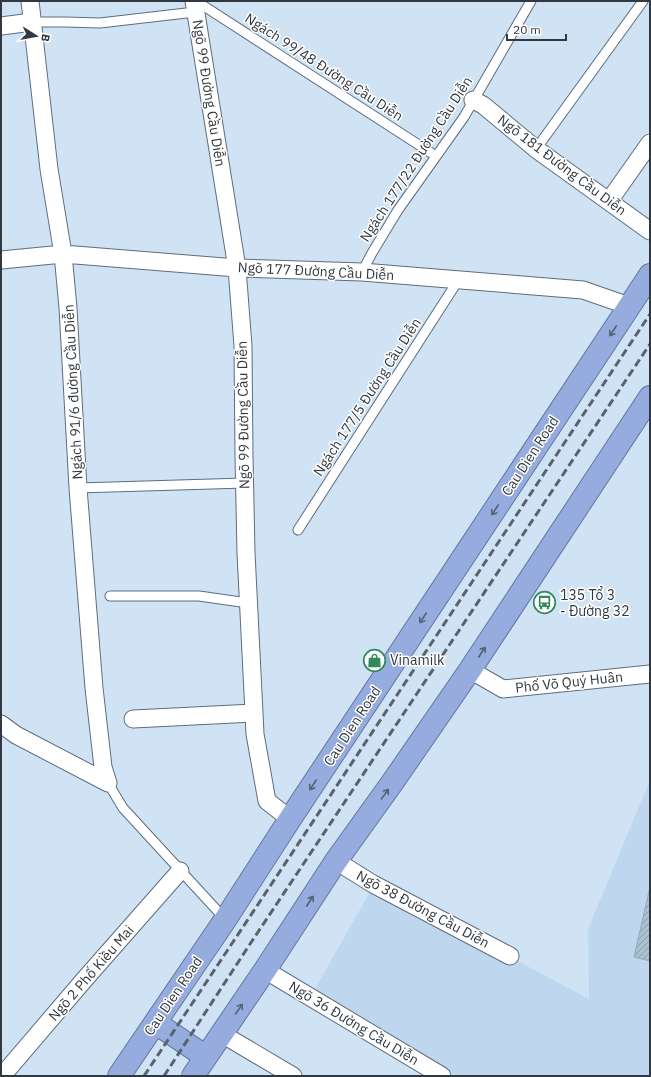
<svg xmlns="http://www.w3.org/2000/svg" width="651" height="1077" font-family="'IBM Plex Sans',sans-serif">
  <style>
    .built { fill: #bfd7ee }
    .building { fill: url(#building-hatch); stroke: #92a9b6 }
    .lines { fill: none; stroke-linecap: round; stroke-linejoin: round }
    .service-casing { stroke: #5d6d7d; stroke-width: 11 }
    .minor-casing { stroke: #5d6d7d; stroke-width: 19 }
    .trunk-casing { stroke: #6276a0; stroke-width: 24 }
    .service { stroke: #fff; stroke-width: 9 }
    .minor { stroke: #fff; stroke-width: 17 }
    .trunk { stroke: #97acde; stroke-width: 22 }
    .rail { stroke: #59636d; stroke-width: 3; stroke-dasharray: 8 4; stroke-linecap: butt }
    .oneway { stroke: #556177 }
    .labels { text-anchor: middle; stroke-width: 3; stroke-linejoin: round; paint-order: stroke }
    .street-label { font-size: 14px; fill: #31383f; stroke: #fff }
    .poi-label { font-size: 14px; fill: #31383f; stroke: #fff; text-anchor: start }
  </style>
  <defs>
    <pattern id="building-hatch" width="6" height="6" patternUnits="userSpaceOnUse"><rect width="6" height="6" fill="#aac2cf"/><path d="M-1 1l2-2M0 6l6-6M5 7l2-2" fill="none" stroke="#8b9fa9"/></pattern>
  </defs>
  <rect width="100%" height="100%" fill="#d0e3f5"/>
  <!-- built -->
  <path class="built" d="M650,780V1076H457L313,992L374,885L589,999L588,929Z"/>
  <!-- building -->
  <path class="building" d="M650,887V961L634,957Z"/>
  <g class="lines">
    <defs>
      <path id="service" d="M196,1L436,156
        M32,22H65L100,23L195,12
        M536,149L643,1
        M362,272L372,253L398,210L464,117L531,1
        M78,488L245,483
        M298,530L459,279
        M110,596H199L248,603
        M108,783L123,808L225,919"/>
      <path id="minor" d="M30,1L49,169L63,254L68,308L78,488L94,688L103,767L108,783
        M194,1L237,268L243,346L244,456L246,553L254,713L255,734L267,801L290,819
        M1,26L32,22
        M473,100L483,105L536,149L650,231
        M609,201L650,143
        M1,260L63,254L237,268L362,272L583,290L629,306
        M470,670L503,689L650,674
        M133,719L254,713
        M1,724L16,735L108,783
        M336,861L373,884L510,956
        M265,970L442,1076
        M222,1034L293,1076
        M2,1076L84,980L180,871"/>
      <path id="trunk" d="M156,1023L206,1057
        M119,1076L225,920L290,819L650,275
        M193,1076L265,970L336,861L392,783L470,670L650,397"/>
    </defs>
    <!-- service casing -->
    <use href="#service" class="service-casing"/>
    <!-- minor casing -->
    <use href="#minor" class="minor-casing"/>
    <!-- trunk casing -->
    <use href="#trunk" class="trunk-casing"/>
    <!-- service -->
    <use href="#service" class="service"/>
    <!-- minor -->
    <use href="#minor" class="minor"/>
    <!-- trunk -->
    <use href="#trunk" class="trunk"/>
    <!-- rail -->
    <path class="rail" d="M144,1076L650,314
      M164,1076L250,944L650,344"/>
  </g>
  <!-- one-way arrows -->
  <defs><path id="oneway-shaft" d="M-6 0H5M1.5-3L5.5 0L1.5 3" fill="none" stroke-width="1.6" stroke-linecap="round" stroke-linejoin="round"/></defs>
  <g class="oneway">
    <use href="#oneway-shaft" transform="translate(613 331) rotate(123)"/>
    <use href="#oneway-shaft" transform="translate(495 510) rotate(123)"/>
    <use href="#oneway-shaft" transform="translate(423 618) rotate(123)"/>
    <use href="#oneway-shaft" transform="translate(482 652) rotate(-57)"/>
    <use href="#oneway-shaft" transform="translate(313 785) rotate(123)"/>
    <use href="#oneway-shaft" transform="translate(385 794) rotate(-54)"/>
    <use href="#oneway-shaft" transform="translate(310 901) rotate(-57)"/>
    <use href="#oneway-shaft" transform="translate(239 1009) rotate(-56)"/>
  </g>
  <!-- icons -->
  <defs>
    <symbol id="bus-ring" viewBox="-11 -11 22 22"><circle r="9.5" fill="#fff" stroke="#33895d" stroke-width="1.5"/><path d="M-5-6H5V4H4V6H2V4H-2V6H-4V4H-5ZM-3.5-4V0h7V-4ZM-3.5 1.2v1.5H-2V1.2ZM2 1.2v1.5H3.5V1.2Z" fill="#33895d"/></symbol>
    <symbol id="shop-ring" viewBox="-11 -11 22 22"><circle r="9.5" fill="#fff" stroke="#33895d" stroke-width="1.5"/><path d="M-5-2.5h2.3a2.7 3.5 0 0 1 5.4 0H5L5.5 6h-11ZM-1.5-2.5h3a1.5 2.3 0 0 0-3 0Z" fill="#33895d"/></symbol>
  </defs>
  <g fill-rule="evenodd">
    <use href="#bus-ring" x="532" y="590" width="25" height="25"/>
    <use href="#shop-ring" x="362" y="648" width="25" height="25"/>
  </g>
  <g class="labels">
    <!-- street labels -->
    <g class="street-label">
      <text transform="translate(324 67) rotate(33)" y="5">Ngách 99/48 Đường Cầu Diễn</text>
      <text transform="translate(209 93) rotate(81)" y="5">Ngõ 99 Đường Cầu Diễn</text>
      <text transform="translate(416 159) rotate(-57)" y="5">Ngách 177/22 Đường Cầu Diễn</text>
      <text transform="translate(562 165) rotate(37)" y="5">Ngõ 181 Đường Cầu Diễn</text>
      <text transform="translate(316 271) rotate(3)" y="5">Ngõ 177 Đường Cầu Diễn</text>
      <text transform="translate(73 392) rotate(-93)" y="5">Ngách 91/6 đường Cầu Diễn</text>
      <text transform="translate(367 397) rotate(-57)" y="5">Ngách 177/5 Đường Cầu Diễn</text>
      <text transform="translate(243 415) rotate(-91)" y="5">Ngõ 99 Đường Cầu Diễn</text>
      <text transform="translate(530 456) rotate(-57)" y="5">Cau Dien Road</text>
      <text transform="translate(569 682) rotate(-6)" y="5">Phố Võ Quý Huân</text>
      <text transform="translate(352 726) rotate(-57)" y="5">Cau Dien Road</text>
      <text transform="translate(423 909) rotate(28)" y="5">Ngõ 38 Đường Cầu Diễn</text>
      <text transform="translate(91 973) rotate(-49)" y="5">Ngõ 2 Phố Kiều Mai</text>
      <text transform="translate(173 996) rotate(-56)" y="5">Cau Dien Road</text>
      <text transform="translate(354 1023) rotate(31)" y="5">Ngõ 36 Đường Cầu Diễn</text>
    </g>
    <!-- poi labels -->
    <g class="poi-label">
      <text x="560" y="600">135 Tổ 3<tspan x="560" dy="16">- Đường 32</tspan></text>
      <text x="390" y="665">Vinamilk</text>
    </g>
  </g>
  <!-- border -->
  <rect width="651" height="1077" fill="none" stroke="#31383f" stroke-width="4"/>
  <!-- north arrow -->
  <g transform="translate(36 36) rotate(101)" stroke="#ffffff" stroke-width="3" paint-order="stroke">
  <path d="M0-3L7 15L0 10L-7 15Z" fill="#31383f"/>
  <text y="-6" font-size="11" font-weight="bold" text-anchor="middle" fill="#31383f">B</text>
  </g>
  <!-- scale -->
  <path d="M507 34v6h59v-6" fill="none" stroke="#31383f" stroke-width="2"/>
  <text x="513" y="34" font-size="12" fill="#31383f" stroke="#ffffff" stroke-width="3" paint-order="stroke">20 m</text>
</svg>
